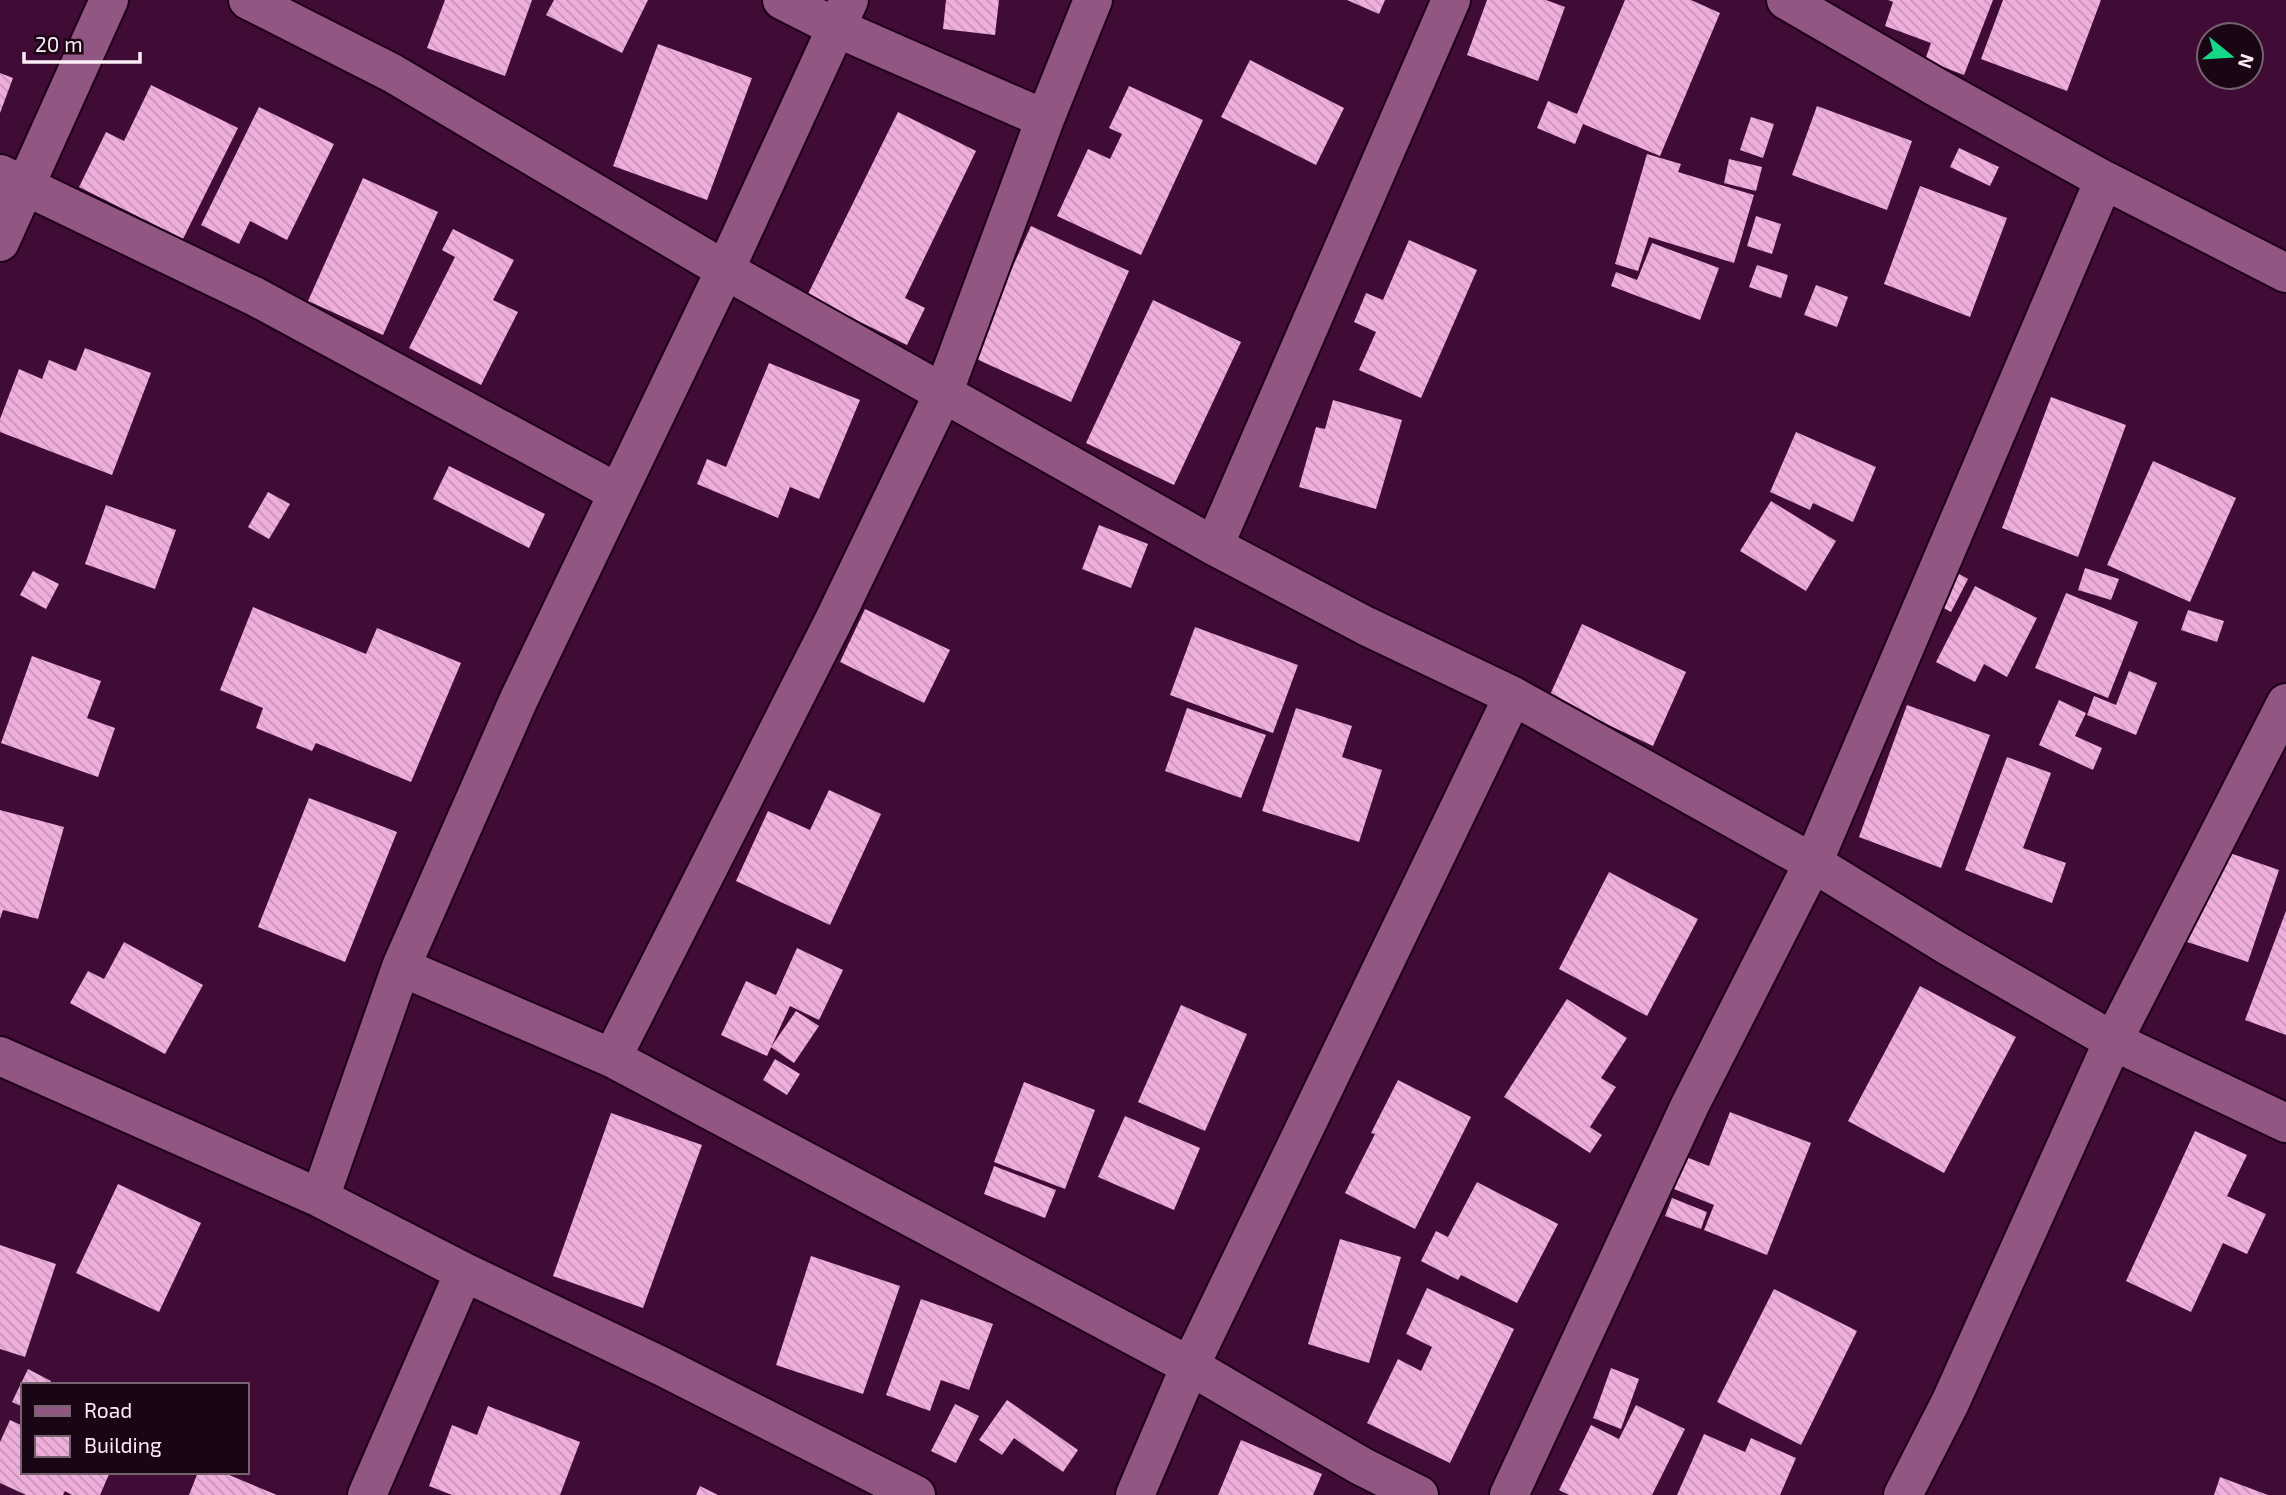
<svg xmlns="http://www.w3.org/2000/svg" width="2286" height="1495" font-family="'Exo 2',sans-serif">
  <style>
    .building { fill: url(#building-back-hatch) }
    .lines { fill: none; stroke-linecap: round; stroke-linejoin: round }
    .minor-casing { stroke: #200019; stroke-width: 42 }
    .minor { stroke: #915681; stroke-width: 38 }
  </style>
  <defs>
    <pattern id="building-back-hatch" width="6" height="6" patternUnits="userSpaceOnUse" patternTransform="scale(1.75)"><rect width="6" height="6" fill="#efaedc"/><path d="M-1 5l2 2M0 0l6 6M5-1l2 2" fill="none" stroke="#c694b8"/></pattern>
  </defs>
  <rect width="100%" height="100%" fill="#400b35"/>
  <!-- building -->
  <path class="building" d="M445,0H532L505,76L427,48Z
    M554,0H648L622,53L546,15Z
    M946,0H999L995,35L943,29Z
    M1347,0H1385L1379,14Z
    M1487,0H1546L1565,7L1538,81L1467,55Z
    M1625,0H1691L1720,13L1660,156L1583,124L1575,144L1537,128L1548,101L1577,114Z
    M1888,0H1993L1964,75L1925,60L1931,43L1885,26L1893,2Z
    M2003,0H2101L2067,91L1981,59Z
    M658,44L752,78L707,200L613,166Z
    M1250,60L1344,108L1316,165L1221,117Z
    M0,73L13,78L0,113Z
    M151,85L238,128L183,239L79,187L106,132L124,141Z
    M1129,86L1203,120L1141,255L1057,216L1088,149L1110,159L1122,134L1109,128Z
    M1817,106L1912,141L1887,210L1792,175Z
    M259,107L334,144L287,240L250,221L239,244L201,225Z
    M898,112L976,151L905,298L925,308L907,345L807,296Z
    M1751,117L1774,124L1763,158L1740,150Z
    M1959,148L1999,167L1990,186L1950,167Z
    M1647,154L1681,164L1678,172L1754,195L1734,263L1649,237L1638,271L1615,264Z
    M1729,159L1762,167L1756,191L1724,183Z
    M363,178L438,212L383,335L308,301Z
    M1920,186L2007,218L1970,317L1884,284Z
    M1756,216L1781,224L1772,254L1747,246Z
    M1031,226L1129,271L1071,402L972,357Z
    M453,229L514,260L493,300L518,312L481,385L409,348L455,257L442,250Z
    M1409,240L1477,270L1421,398L1359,370L1376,332L1354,322L1366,293L1383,300Z
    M1652,243L1719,268L1700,320L1611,286L1616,272L1637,280Z
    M1757,265L1788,275L1781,298L1749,287Z
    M1816,285L1848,297L1837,327L1804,315Z
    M1153,300L1241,342L1174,485L1086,443Z
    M85,348L151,373L112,475L0,432V419L19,369L42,379L49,360L76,371Z
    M769,363L860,400L819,499L790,487L778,518L697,484L707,459L726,467Z
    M2051,397L2126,425L2078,557L2002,528Z
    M1333,400L1402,420L1376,509L1299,487L1316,427L1325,429Z
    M1796,432L1876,467L1853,522L1813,503L1810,510L1770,492Z
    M2153,461L2236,498L2190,602L2107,565Z
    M449,466L545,514L529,548L433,499Z
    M268,492L290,504L269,539L248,527Z
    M1771,501L1836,541L1806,591L1740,551Z
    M106,505L176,530L155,589L85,564Z
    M1099,525L1148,544L1131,588L1082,569Z
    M1949,568L1968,579L1951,612L1931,601Z
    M2085,568L2119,579L2111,600L2078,590Z
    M33,571L59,584L46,609L20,595Z
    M1975,586L2037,618L2007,677L1984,664L1975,682L1936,662Z
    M2066,593L2138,622L2108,698L2035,668Z
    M253,607L366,654L377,628L461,663L411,782L316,743L312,751L256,728L263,708L220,690Z
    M865,609L950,650L924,703L840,662Z
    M2188,610L2224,621L2217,642L2181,630Z
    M1582,624L1686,672L1653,746L1549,697Z
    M1195,627L1298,665L1273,733L1170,695Z
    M32,656L101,681L87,718L115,728L98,777L1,743Z
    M2129,671L2157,683L2136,735L2087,715L2094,696L2116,705Z
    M2059,700L2086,713L2075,736L2102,748L2093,770L2039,745Z
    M1907,705L1990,735L1941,868L1859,837Z
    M1187,708L1266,735L1241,798L1165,771Z
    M1296,708L1352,726L1342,757L1382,770L1359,842L1262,811Z
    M2007,757L2051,773L2023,848L2066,863L2052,903L1965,870Z
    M829,790L881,814L830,925L736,881L768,811L810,830Z
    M309,798L397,832L345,962L258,927Z
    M0,810L64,827L38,919L3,910L0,919Z
    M2224,851L2279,870L2248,962L2166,935Z
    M1609,872L1698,919L1647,1016L1559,969Z
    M2286,911V1035L2245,1020Z
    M124,942L203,985L165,1054L70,1003L88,971L104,979Z
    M797,948L843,970L819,1020L790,1006L767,1056L721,1035L746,981L776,995Z
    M1920,986L2016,1037L1944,1173L1848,1121Z
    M1567,999L1627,1038L1601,1078L1616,1087L1590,1127L1602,1135L1590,1153L1504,1097Z
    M1181,1005L1247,1034L1205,1131L1138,1102Z
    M796,1011L819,1026L794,1063L771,1047Z
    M775,1059L800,1074L787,1095L763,1080Z
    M1398,1080L1471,1117L1415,1229L1345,1193L1375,1134L1371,1133Z
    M1024,1082L1095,1110L1065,1189L994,1162Z
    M1730,1112L1811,1143L1767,1255L1704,1230L1714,1205L1674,1189L1686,1157L1709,1166Z
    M611,1113L702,1145L643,1308L553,1276Z
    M1125,1116L1200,1148L1174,1210L1098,1177Z
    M2195,1131L2247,1155L2227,1196L2266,1214L2247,1254L2223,1243L2191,1312L2126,1281Z
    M994,1166L1056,1190L1045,1218L984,1194Z
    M1477,1182L1558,1224L1517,1303L1461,1275L1458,1280L1421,1261L1436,1231L1448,1237Z
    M118,1184L201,1223L159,1312L76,1273Z
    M1672,1198L1707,1212L1701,1229L1665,1216Z
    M1340,1239L1401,1257L1369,1363L1308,1344Z
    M0,1245L56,1264L25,1357L0,1349Z
    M811,1256L900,1286L863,1394L776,1365Z
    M1427,1288L1514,1329L1450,1463L1367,1423L1398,1359L1421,1371L1432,1347L1406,1334Z
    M1774,1289L1857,1331L1801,1445L1717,1402Z
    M921,1299L993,1324L969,1390L941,1380L930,1411L886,1395Z
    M1611,1368L1639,1379L1621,1429L1593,1418Z
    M28,1369L51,1381L49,1385H23V1407L12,1402Z
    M1007,1400L1078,1450L1063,1472L1014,1438L1002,1455L979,1440Z
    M955,1404L979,1416L956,1463L931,1451Z
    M1636,1405L1685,1429L1652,1495H1569L1559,1490L1591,1425L1619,1439Z
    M488,1406L580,1442L560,1495H452L429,1486L452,1425L477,1435Z
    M10,1420L23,1426V1472H110L100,1495H72L65,1491L63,1495H26L0,1483V1442Z
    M1704,1434L1745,1452L1751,1438L1796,1458L1780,1495H1677Z
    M1241,1440L1322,1474L1313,1495H1218Z
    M198,1472H222L277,1495H189Z
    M2220,1477L2268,1495H2214Z
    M700,1486L718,1495H696Z"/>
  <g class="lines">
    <defs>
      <path id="minor" d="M248,0L392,73L725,270L1214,546L1366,626L1513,696L1813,863L1950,947L2113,1041L2286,1123
        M782,0L837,28L1045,119
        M1786,0L1936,87L2104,180L2286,273
        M0,174L254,296L618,493
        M0,242L109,0
        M1214,546L1451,0
        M401,967L612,1058L1190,1366L1361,1466L1419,1495
        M0,1056L320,1198L464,1272L663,1367L916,1495
        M612,1058L833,622L943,394L1045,119L1093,0
        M320,1198L401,967L519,699L725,270L849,0
        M367,1495L464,1272
        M1135,1495L1190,1366L1513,696
        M1509,1495L1690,1105L1813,863L2104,180
        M1903,1495L1950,1403L2113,1041L2286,703"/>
    </defs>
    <!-- minor casing -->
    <use href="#minor" class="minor-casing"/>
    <!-- minor -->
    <use href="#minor" class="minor"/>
  </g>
  <!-- legend -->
  <rect x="21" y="1383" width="228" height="91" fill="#1a0515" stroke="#74626f" stroke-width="2"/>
  <rect x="35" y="1406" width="35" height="10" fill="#915681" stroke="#74626f" stroke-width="2"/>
  <text x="84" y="1418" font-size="21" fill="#fbedf6">Road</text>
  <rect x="35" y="1436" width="35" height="21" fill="url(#building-back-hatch)" stroke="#74626f" stroke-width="2"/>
  <text x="84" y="1453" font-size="21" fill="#fbedf6">Building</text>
  <!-- north arrow -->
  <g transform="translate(2230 56) rotate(108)"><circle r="33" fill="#1a0515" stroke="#74626f" stroke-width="2"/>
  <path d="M0-5L12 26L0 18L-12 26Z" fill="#13d989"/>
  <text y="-10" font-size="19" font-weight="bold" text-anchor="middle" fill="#fbedf6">N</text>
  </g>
  <!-- scale -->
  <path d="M24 52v10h116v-10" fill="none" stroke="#fbedf6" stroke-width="3.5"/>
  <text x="35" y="52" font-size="21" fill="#fbedf6" stroke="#1a0515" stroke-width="5" paint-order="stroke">20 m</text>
</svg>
